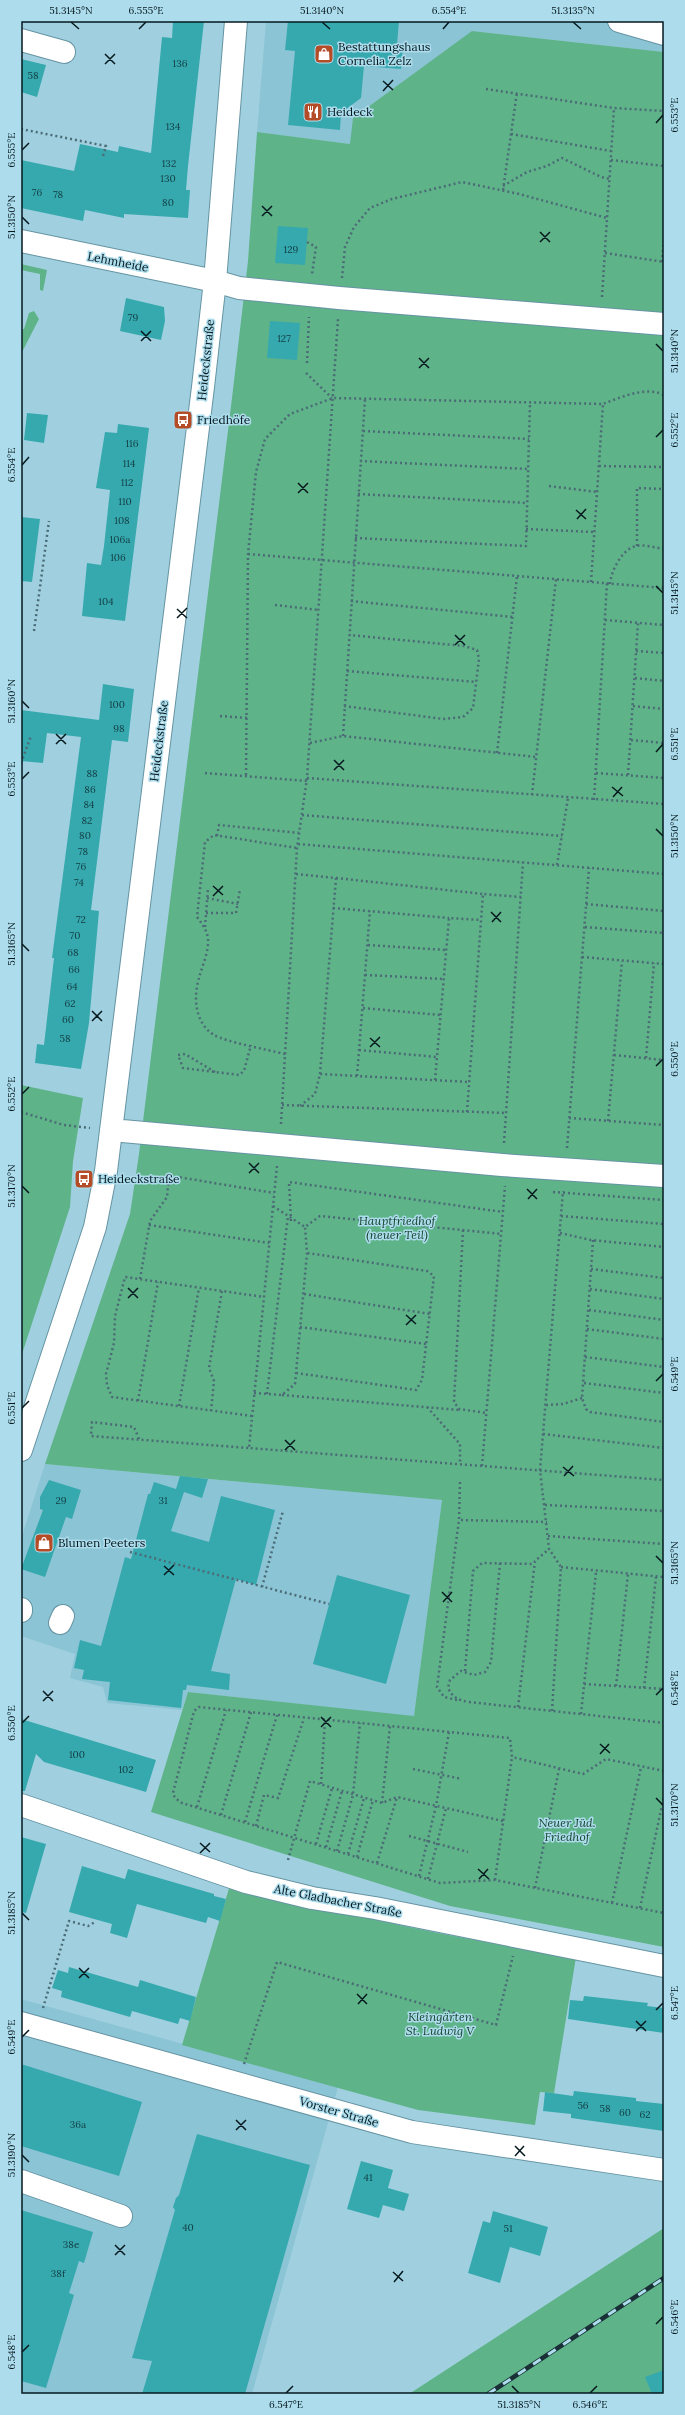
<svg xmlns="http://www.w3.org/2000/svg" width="685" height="2415" font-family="Lora,serif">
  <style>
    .built { fill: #8bc4d5 }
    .green { fill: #5fb388 }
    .building { fill: #36a9af }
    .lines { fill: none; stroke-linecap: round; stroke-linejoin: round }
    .minor-casing { stroke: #6694a3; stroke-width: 24 }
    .path { stroke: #4b6c76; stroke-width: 2.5; stroke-dasharray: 2 3; stroke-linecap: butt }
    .minor { stroke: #fff; stroke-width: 22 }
    .rail-casing { stroke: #193037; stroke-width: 4.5 }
    .rail { stroke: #addded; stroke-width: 3; stroke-dasharray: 9; stroke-linecap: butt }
    .ticks { fill: none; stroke: #06191f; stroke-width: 1.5 }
    .labels { text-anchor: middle; stroke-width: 3; stroke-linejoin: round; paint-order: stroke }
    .number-label { font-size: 10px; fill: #123d43 }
    .poi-label { font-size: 12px; fill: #06191f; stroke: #addded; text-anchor: start }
    .street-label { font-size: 12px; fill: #06191f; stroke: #addded }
    .park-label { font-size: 12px; font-style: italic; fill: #16422d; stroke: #addded }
    .neatline { fill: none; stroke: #06191f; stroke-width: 1.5 }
    .ticks-label { font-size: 10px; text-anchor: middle; fill: #06191f }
  </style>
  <rect width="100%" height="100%" fill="#a0d0df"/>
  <!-- built -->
  <path class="built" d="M266,21H664V52L472,31L350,144L257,132Z
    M45,1464L442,1500L414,1717L188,1692L182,1710L107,1703L103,1687L70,1678L75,1654L21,1636V1539Z
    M21,1999L338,2087L252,2394H21Z"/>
  <!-- green -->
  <path class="green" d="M472,31L664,52V1947L450,1906L151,1812L188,1692L414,1716L442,1500L45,1464L130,1214L139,1154L232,398L248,261L257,132L350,144L353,118Z
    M21,264L47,270L43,291L40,290V274L21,270Z
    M34,311L39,319L21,354V329H24L29,313Z
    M21,1085L83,1098L73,1161L70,1207L21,1357Z
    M230,1885C345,1914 459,1940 576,1957L554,2093L540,2092L535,2125L418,2110L182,2045Z
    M664,2228V2394H409Z"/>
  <!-- building -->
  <path class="building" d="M173,21H204L188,166L186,190H190L188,218L124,214V218L85,210L83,221L21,208V160L74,171L80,144L118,152L119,146L151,153L162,37L172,38Z
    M288,21H399L397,45L403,46L401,69L364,66L361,98L341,113L340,130L288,125L295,51L285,50Z
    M21,59L46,65L37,97L21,92Z
    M278,226L308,228L305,265L275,263Z
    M126,298L164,307L165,321L161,340L120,331Z
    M270,321L300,323L297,360L267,358Z
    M27,413L48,415L44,443L24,440Z
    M118,424L149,428L125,621L82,616L87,563L101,565L104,546L110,490L96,488L105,432L117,433Z
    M21,517L40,519L32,582L21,581Z
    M103,684L134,689L128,742L112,740L91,910L99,911L89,1023L81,1069L35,1063L37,1044L44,1045L54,958H52L81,737L47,733L43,763L21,761V710L99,720Z
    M180,1476L208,1479L202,1498L184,1492L171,1531L209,1542L221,1496L275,1510L256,1585L236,1579L211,1671L230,1674L229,1690L187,1685L186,1690H183L181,1708L108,1700L110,1682L82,1679L84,1670L74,1668L80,1640L101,1646L125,1557L131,1559L148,1494H150L154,1482L176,1489Z
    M49,1480L81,1490L72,1519L66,1517L45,1577L21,1569L43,1510L40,1509V1497Z
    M337,1575L410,1595L386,1684L313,1664Z
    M21,1719L156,1760L146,1792L44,1762L36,1754L25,1791H21Z
    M21,1837L46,1844L26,1913L21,1912Z
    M82,1866L125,1879L128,1869L214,1894V1896L226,1899L220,1921L208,1917L206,1923L137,1904L127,1938L110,1933L112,1924L69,1912Z
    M69,1967L138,1987L140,1980L196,1997L190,2021L180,2018L178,2024L132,2011L130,2017L61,1997L62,1991L52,1988L58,1970L68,1973Z
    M584,1996L648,2003L647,2006L664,2008V2033L568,2019L570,2000L583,2001Z
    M21,2064L142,2102L119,2176L21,2146Z
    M574,2091L636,2098V2101L664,2104V2131L571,2118V2114L543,2111L545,2092L573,2096Z
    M197,2134L310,2165L245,2394H142L152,2361L132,2358L175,2210L173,2207L176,2198L179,2195Z
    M361,2161L393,2170L388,2188L409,2194L404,2211L383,2205L379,2218L347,2209Z
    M21,2210L93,2232L84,2263L79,2261L69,2293L74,2295L46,2388L21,2381Z
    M493,2211L548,2227L540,2256L510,2247L500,2283L468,2273L483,2221L490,2223Z
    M664,2370V2394H652L645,2377Z"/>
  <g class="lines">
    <defs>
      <path id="minor" d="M619,21L664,34
        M21,40L64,52
        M21,241L215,281L239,288L339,298L664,324
        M111,1130L502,1165L664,1176
        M21,1450L95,1227L106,1171L203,387L215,281L236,21
        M21,1611V1609
        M60,1623L63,1616
        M21,1805L246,1882L312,1898L375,1908L664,1966
        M21,2023L412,2132L664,2170
        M21,2181L121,2216"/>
    </defs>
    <!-- minor casing -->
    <use href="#minor" class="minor-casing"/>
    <!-- path -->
    <path class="path" d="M486,89L614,108
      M21,129L106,146L103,156
      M511,134L611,151
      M611,160L664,166
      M503,186L527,172L547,166L562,158L601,177L610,179
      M503,190L517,92
      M307,242L316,247L312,274
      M605,253L664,262
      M662,262L664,238
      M342,278L345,247L354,227L370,208L392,199L462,182L519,194L607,218
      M602,297L614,108L664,111
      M307,363L309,317
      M306,373L332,398
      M363,431L529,439
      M360,461L528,469
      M599,466L664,467
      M549,486L597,492
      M358,494L527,503
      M526,529L594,532
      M355,538L526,546L530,403
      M637,546V488L664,489
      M248,554L664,588
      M591,582L603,404
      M610,584C611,571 622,549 636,546C644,544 656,548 664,549
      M351,601L513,617
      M275,605L319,610
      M605,620L664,625
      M34,631L49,521
      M636,651L664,653
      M347,671L476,682
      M635,678L664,681
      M344,706L443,719L463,717L473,708L479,659L477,650L464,646L349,635
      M633,706L664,709
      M220,716L247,718
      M343,736L365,399
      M631,740L664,743
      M310,743L343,736L536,757
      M497,753L517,576
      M21,763L31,736
      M205,773L307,781
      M596,773L664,778
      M246,775L248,554L256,472L265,439L290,414L333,398L603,404C621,397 646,386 664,395
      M628,775L638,623
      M307,778L664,804
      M532,795L556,579
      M594,800L607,583
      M302,815L562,836
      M217,836L219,825L299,833
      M298,844L664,874
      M557,865L568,798
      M296,874L336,878L320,1074
      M336,878L483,894
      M207,898L238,904
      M586,904L664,911
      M333,908L449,918
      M206,913H236L240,889
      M205,927L208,889
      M585,927L664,933
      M368,945L446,950
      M582,957L664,964
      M365,975L444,979
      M363,1008L440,1015
      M359,1050L437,1057
      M285,1054C269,1050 226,1042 214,1035C195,1023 193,998 199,978C202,966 209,952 208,939C207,930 202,924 197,917L205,842L214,835L297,848
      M614,1055L664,1060
      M646,1058L654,963
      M215,1072L185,1054L178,1055L183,1068L239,1075L244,1071L251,1045
      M357,1076L370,911
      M435,1080L449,918L481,920
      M282,1105L506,1113
      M300,1106L315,1094L320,1074L469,1082
      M21,1112L64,1125L90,1128
      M467,1112L483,894L521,897
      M569,1118L664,1125
      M608,1121L622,961
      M281,1124L297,848L307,778L338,319
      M504,1143L523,862
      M567,1148L589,868
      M277,1166L249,1448L664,1480
      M553,1192L664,1200
      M273,1206L305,1227L320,1216L502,1234
      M561,1216L664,1224
      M291,1221L289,1182L503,1212
      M149,1225L269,1243
      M463,1230L454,1402L459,1409L486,1413
      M560,1233L591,1240L664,1247
      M593,1240L582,1398L586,1409L590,1412L664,1422
      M591,1269L664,1278
      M140,1279L150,1221L167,1197L168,1185L178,1177L274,1193
      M590,1289L664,1299
      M304,1294L430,1314
      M589,1310L664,1320
      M300,1327L426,1344
      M587,1329L664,1339
      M585,1357L664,1367
      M296,1373L416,1390L422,1380L434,1276L427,1271L307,1253
      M584,1383L664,1393
      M254,1393L282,1395L295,1384L307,1253L305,1227
      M267,1394L288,1216
      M282,1395L459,1410
      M138,1401L158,1282
      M546,1405L563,1404L582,1398
      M179,1406L199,1288
      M427,1407L460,1444V1464
      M211,1411L214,1381L209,1368L222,1291
      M252,1416L112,1397L107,1385L106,1374L114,1343L115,1316L125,1277L264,1297
      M543,1434L664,1448
      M139,1439L134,1427L92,1422L91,1436L249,1448
      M482,1466L505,1186
      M460,1482L459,1520L547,1522
      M545,1505L664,1511
      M548,1536L664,1544
      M130,1552L329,1604
      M500,1563L491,1662L485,1672L474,1675L461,1671L450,1680L448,1688C453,1698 458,1700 469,1702L664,1723
      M561,1567L664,1577
      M262,1587L283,1511
      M465,1671L473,1571L482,1563L534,1564
      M584,1684L664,1689
      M616,1686L628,1574
      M644,1688L656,1577
      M457,1700L444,1697L437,1687L459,1520
      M518,1707L535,1561L549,1549
      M552,1711L561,1567L549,1549L540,1470L563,1191
      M581,1714L596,1572
      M413,1769L462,1779
      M664,1771L606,1759L583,1774L512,1757L510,1738L199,1707L194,1711L173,1793L175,1798L182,1803L440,1883L495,1880L664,1913
      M321,1784L325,1720
      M382,1803L390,1726
      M197,1807L226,1710
      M221,1815L251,1712
      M245,1822L277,1715
      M256,1826L264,1795L278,1798L304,1718
      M409,1836L468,1852
      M316,1844L332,1788
      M326,1847L342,1791
      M337,1851L353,1795L360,1723
      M348,1854L364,1798
      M357,1857L373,1800
      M288,1860L310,1781L382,1803L397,1797L503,1821
      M377,1863L397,1797
      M419,1876L436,1806L449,1732
      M428,1879L446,1808
      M495,1880L512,1757
      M535,1888L559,1769
      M612,1903L641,1767
      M640,1908L664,1796
      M43,2008L69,1921L88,1926L95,1922
      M244,2064L277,1962L496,2025L513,1956"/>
    <!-- minor -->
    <use href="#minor" class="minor"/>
    <defs>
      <path id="rail" d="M488,2394L664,2278"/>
    </defs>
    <!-- rail casing -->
    <use href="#rail" class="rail-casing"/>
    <!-- rail -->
    <use href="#rail" class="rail"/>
  </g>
  <!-- ticks -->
  <path class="ticks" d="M71,22L79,29M322,22L330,29M573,22L581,29M139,29L146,22M443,29L449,22M105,54L115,64M105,64L115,54M383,81L393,90M383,91L393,80M656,123L663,115M22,150L29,143M262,206L272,216M262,216L272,206M22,217L29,224M540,232L550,242M540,242L550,232M141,331L151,341M141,341L151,331M656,344L663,351M419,358L429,368M419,368L429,358M656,437L663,430M22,465L29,457M298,483L308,493M298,493L308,483M576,510L586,519M577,519L586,509M656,586L663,593M177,609L187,618M177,618L187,608M455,635L465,645M455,645L465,635M22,701L29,708M56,734L66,744M56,744L66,734M656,752L663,744M334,760L344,770M334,770L344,760M22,779L29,772M612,787L623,796M613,797L622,787M656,829L663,836M213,886L223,895M213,896L223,886M491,912L501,922M492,922L501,912M22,944L29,951M92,1011L102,1021M92,1021L102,1011M370,1038L380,1047M370,1047L380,1037M656,1066L663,1059M22,1094L29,1087M249,1163L259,1173M249,1173L259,1163M22,1186L29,1193M527,1189L537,1199M528,1199L537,1189M128,1288L138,1298M128,1298L138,1288M406,1315L416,1324M406,1325L416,1315M656,1381L663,1374M22,1408L29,1401M285,1440L295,1450M285,1450L295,1440M563,1467L574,1476M564,1476L573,1466M656,1556L663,1563M164,1566L174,1575M164,1575L174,1565M442,1592L452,1602M443,1602L452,1592M43,1691L53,1701M656,1695L663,1688M43,1701L53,1691M321,1717L331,1727M22,1723L29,1716M321,1727L331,1717M600,1744L610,1753M600,1754L609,1744M656,1798L663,1805M200,1843L210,1852M200,1853L210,1843M478,1869L489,1879M479,1879L488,1869M22,1913L29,1920M79,1968L89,1978M79,1978L89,1968M357,1994L367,2004M358,2004L367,1994M656,2010L663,2003M636,2021L646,2031M636,2031L646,2021M22,2037L29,2030M236,2120L246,2130M236,2130L246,2120M515,2146L525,2156M22,2155L29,2162M515,2156L524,2146M115,2245L125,2255M115,2255L125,2245M393,2272L403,2281M394,2282L403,2271M656,2324L663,2317M22,2352L29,2345M512,2386L519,2393M286,2393L293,2386M590,2393L597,2386"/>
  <!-- icons -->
  <defs>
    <symbol id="shop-square" viewBox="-11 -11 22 22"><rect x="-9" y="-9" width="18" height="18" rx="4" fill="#b44c27" stroke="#addded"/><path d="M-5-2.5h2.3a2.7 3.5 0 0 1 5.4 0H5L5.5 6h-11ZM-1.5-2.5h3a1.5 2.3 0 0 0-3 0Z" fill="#fff"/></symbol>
    <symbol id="restaurant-square" viewBox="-11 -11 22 22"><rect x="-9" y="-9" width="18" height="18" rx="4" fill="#b44c27" stroke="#addded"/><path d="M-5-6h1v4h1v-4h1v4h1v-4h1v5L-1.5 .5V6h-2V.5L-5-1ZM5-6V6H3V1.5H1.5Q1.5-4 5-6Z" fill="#fff"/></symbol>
    <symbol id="bus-square" viewBox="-11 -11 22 22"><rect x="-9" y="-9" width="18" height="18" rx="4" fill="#b44c27" stroke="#addded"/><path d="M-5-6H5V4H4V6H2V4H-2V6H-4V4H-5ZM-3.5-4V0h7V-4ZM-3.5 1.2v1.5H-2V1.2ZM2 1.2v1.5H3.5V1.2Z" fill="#fff"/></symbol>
  </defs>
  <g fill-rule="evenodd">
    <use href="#shop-square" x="313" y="43" width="22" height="22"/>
    <use href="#restaurant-square" x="302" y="101" width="22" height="22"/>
    <use href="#bus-square" x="172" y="409" width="22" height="22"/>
    <use href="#bus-square" x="73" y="1168" width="22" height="22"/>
    <use href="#shop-square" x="33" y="1532" width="22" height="22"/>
  </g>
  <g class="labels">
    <!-- number labels -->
    <g class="number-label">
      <text x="180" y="67">136</text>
      <text x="33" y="79">58</text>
      <text x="173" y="130">134</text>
      <text x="169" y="167">132</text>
      <text x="168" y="182">130</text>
      <text x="37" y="196">76</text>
      <text x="58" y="198">78</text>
      <text x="168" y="206">80</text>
      <text x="291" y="253">129</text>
      <text x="133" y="321">79</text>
      <text x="284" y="342">127</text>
      <text x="132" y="447">116</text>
      <text x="129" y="467">114</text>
      <text x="127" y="486">112</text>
      <text x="125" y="505">110</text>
      <text x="122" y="524">108</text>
      <text x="120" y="543">106a</text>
      <text x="118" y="561">106</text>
      <text x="106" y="605">104</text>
      <text x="117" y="708">100</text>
      <text x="119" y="732">98</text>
      <text x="92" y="777">88</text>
      <text x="90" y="793">86</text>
      <text x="89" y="808">84</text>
      <text x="87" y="824">82</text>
      <text x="85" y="839">80</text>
      <text x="83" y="855">78</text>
      <text x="81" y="870">76</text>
      <text x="79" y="886">74</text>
      <text x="81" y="923">72</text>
      <text x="75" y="939">70</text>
      <text x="73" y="956">68</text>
      <text x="74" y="973">66</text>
      <text x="72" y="990">64</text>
      <text x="70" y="1007">62</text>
      <text x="68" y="1023">60</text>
      <text x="65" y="1042">58</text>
      <text x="61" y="1504">29</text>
      <text x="163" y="1504">31</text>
      <text x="77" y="1758">100</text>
      <text x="126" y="1773">102</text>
      <text x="583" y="2109">56</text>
      <text x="605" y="2112">58</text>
      <text x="625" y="2116">60</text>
      <text x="645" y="2118">62</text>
      <text x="78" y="2128">36a</text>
      <text x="368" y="2181">41</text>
      <text x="188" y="2231">40</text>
      <text x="508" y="2232">51</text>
      <text x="71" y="2248">38e</text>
      <text x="58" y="2277">38f</text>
    </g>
    <!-- poi labels -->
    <g class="poi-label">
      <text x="338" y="51">Bestattungshaus<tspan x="338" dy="14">Cornelia Zelz</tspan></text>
      <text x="327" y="116">Heideck</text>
      <text x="197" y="424">Friedhöfe</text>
      <text x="98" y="1183">Heideckstraße</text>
      <text x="58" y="1547">Blumen Peeters</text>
    </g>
    <!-- street labels -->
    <g class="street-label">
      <text transform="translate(118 262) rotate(11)" y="4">Lehmheide</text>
      <text transform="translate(206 360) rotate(-84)" y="4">Heideckstraße</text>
      <text transform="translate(159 741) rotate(-83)" y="4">Heideckstraße</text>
      <text transform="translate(338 1901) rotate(11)" y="4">Alte Gladbacher Straße</text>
      <text transform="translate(339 2112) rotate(16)" y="4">Vorster Straße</text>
    </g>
    <!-- park labels -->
    <g class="park-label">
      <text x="397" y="1225">Hauptfriedhof<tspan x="397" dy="14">(neuer Teil)</tspan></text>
      <text x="567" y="1827">Neuer Jüd.<tspan x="567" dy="14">Friedhof</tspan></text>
      <text x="440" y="2021">Kleingärten<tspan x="440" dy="14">St. Ludwig V</tspan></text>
    </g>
  </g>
  <!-- border -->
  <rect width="685" height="2415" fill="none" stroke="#addded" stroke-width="44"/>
  <rect x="22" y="22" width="641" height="2371" class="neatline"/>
  <g class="ticks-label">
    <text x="71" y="14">51.3145°N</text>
    <text x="146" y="14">6.555°E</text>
    <text x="322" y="14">51.3140°N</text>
    <text x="449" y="14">6.554°E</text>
    <text x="573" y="14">51.3135°N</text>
    <text transform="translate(674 115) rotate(-90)" y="4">6.553°E</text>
    <text transform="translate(11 150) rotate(-90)" y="4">6.555°E</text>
    <text transform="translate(11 217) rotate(-90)" y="4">51.3150°N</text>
    <text transform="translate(674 351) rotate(-90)" y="4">51.3140°N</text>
    <text transform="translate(674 430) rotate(-90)" y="4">6.552°E</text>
    <text transform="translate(11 465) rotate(-90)" y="4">6.554°E</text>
    <text transform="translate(674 593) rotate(-90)" y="4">51.3145°N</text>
    <text transform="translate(11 701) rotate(-90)" y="4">51.3160°N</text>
    <text transform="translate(674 744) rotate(-90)" y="4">6.551°E</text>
    <text transform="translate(11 779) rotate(-90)" y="4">6.553°E</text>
    <text transform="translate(674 836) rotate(-90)" y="4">51.3150°N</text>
    <text transform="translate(11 944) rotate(-90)" y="4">51.3165°N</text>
    <text transform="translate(674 1059) rotate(-90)" y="4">6.550°E</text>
    <text transform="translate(11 1094) rotate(-90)" y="4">6.552°E</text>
    <text transform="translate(11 1186) rotate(-90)" y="4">51.3170°N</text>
    <text transform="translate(674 1374) rotate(-90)" y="4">6.549°E</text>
    <text transform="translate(11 1408) rotate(-90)" y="4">6.551°E</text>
    <text transform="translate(674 1563) rotate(-90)" y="4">51.3165°N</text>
    <text transform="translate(674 1688) rotate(-90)" y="4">6.548°E</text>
    <text transform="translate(11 1723) rotate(-90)" y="4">6.550°E</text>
    <text transform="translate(674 1805) rotate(-90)" y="4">51.3170°N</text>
    <text transform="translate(11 1913) rotate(-90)" y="4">51.3185°N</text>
    <text transform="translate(674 2003) rotate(-90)" y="4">6.547°E</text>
    <text transform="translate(11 2037) rotate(-90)" y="4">6.549°E</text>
    <text transform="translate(11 2155) rotate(-90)" y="4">51.3190°N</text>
    <text transform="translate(674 2317) rotate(-90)" y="4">6.546°E</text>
    <text transform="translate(11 2352) rotate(-90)" y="4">6.548°E</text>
    <text x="286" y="2408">6.547°E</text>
    <text x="519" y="2408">51.3185°N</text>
    <text x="590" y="2408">6.546°E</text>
  </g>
</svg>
